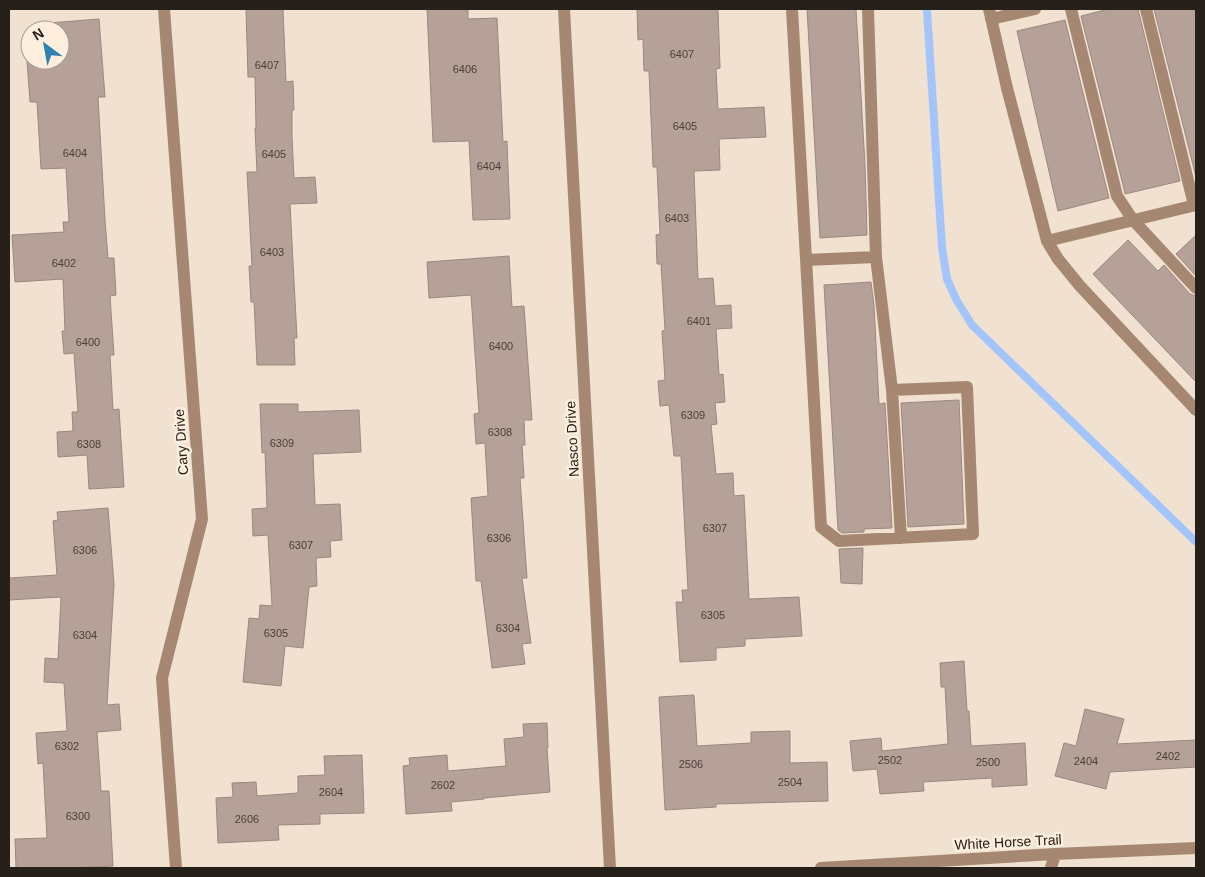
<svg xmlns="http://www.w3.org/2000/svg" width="1205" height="877" font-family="Arial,sans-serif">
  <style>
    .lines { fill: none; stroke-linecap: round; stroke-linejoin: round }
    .stream { stroke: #a3c5fc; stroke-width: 8 }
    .building { fill: #b6a198; stroke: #9b887f }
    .lane { stroke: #a68872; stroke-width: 12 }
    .street { stroke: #a68872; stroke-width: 12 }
    .labels { text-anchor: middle; stroke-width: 5; stroke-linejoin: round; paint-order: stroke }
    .number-label { font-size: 11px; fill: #4a403a }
    .street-label { font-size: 14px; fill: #26201a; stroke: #fdeede }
  </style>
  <rect width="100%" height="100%" fill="#f0e1d0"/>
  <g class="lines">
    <!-- stream -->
    <path class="stream" d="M927,9L942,248L947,279L957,301L972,325L1196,542"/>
  </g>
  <!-- building -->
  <path class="building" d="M246,9H283L286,82L293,81L294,110H292V136L294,178L315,177L317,203L290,204L297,338H294L295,365H257L254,302H251L249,266H252L247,172H257L255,128H256L255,77H248Z
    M427,9H468V19L497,18L503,142L507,141L510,219L473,220L469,141L433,142Z
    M637,9H718L720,68L716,69L718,109L764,107L766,137L719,139L720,170L694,171L698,279L713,278L715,306L731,305L732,328L716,329L719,375L723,374L725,402L715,403L717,424L711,425L716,474L733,473L734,496L744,495L749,599L799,597L802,636L745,639V646L716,648V660L680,662L676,602H683L682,590H688L681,456H674L669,405L660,406L658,381L665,380L662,331L665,330L661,264H657L656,235L660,234L657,167H653L649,71H644L643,39L638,40Z
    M807,9H856L865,165L867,235L820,238Z
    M1109,9H1138L1180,181L1125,194V193L1081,16Z
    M1154,9H1196V177Z
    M99,19L105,97H98L105,220L108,258H114L116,295L110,296L114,355H110L113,410L119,409L124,487L89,489L87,455L58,457L57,432L73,431L72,412H78L74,353L64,354L62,331H65L63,279L15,282L12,235L64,232L63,222H69L66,168L41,169L37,102H30L27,61L60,60V30H49V23Z
    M1065,20L1109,198L1058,211L1017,31Z
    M1196,235V276L1176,254Z
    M1128,240L1158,271L1164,265L1190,294L1196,296V382L1093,274Z
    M509,256L512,307L524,306L532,420H524L525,445H522L524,478H520L527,578H522L531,643L522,644L525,664L492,668L481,581H476L471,498L488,496L485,443L476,444L474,414L479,413L471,295L429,298L427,262Z
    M871,282L874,305L879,404L885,403L892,528L864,529V532L842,533L838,530L824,285Z
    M959,400L964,524L908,527L901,403Z
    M260,404H298V412L359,410L361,452L313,454L315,505L340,504L342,540L330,541L331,557L316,558L317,586L309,587L303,648L285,646L281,686L243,682L249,618L259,619L260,605L272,606L268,535L253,536L252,509L267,508L265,452L262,453Z
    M108,508L114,584L107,705L119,704L121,730L97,732L101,791H109L113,866L69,868H16L15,839L47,838L43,763L38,764L36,733L67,731L64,683L44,682L45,658L58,659L61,597L9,600V578L57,575L53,521L58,520L57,512Z
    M863,548L862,584L841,583L839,549Z
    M964,661L967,711H969L971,746L1025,743L1027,785L992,787V778L923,782L924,791L880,794L877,769L853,771L850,741L881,738L882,751L948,744L945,687H941L940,663Z
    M694,695L697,746L751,743V732L790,731V763L827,762L828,801L716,804V807L665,810L659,697Z
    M1085,709L1124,719L1117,744L1196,740V767L1110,772L1106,789L1055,776L1064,743L1076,746Z
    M547,723L548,748H547L550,792L484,798V799L451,802L452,811L406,814L403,766L410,765L409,758L447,755L448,771L506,766L504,739L524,737L523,724Z
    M362,755L364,813L320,814V824L278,825L279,840L218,843L216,798L233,797L232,783L256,782L257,796L298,793V776L325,775L324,756Z"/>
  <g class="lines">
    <!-- lane -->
    <path class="lane" d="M792,9L821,527L839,541L973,534L967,387L892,390L876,257L868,9
      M989,9L1007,88L1047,241L1058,259L1080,286L1196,410
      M1071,9L1117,196L1133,220L1196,288
      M1146,9L1194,205
      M991,19L1035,9
      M1047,241L1196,205
      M806,260L876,257
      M892,390L901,538"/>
    <!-- street -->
    <path class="street" d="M164,9L202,519L162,678L176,868
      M564,9L610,868
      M821,868L1055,854L1196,848
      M1051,868L1055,854"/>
  </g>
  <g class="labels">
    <!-- number labels -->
    <g class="number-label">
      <text x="682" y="58">6407</text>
      <text x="267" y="69">6407</text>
      <text x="465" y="73">6406</text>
      <text x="685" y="130">6405</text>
      <text x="75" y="157">6404</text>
      <text x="274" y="158">6405</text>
      <text x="489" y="170">6404</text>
      <text x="677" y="222">6403</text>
      <text x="272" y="256">6403</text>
      <text x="64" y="267">6402</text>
      <text x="699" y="325">6401</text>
      <text x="88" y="346">6400</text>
      <text x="501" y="350">6400</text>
      <text x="693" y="419">6309</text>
      <text x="500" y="436">6308</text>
      <text x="282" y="447">6309</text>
      <text x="89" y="448">6308</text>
      <text x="715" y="532">6307</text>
      <text x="499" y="542">6306</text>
      <text x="301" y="549">6307</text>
      <text x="85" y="554">6306</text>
      <text x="713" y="619">6305</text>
      <text x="508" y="632">6304</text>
      <text x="276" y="637">6305</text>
      <text x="85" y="639">6304</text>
      <text x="67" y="750">6302</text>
      <text x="1168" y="760">2402</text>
      <text x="890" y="764">2502</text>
      <text x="1086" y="765">2404</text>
      <text x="988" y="766">2500</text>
      <text x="691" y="768">2506</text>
      <text x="790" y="786">2504</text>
      <text x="443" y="789">2602</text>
      <text x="331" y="796">2604</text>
      <text x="78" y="820">6300</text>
      <text x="247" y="823">2606</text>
    </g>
    <!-- street labels -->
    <g class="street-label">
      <text transform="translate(572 439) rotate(-93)" y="5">Nasco Drive</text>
      <text transform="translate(181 442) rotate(-94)" y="5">Cary Drive</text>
      <text transform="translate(1008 842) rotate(-3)" y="5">White Horse Trail</text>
    </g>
  </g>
  <!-- border -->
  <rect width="1205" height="877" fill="none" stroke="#26201a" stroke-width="20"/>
  <!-- north arrow -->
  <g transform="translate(45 45) rotate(328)"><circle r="24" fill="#fdeede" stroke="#a79c90"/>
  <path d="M0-4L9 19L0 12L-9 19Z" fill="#2e82b2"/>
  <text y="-8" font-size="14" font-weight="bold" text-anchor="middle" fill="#26201a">N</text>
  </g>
</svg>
